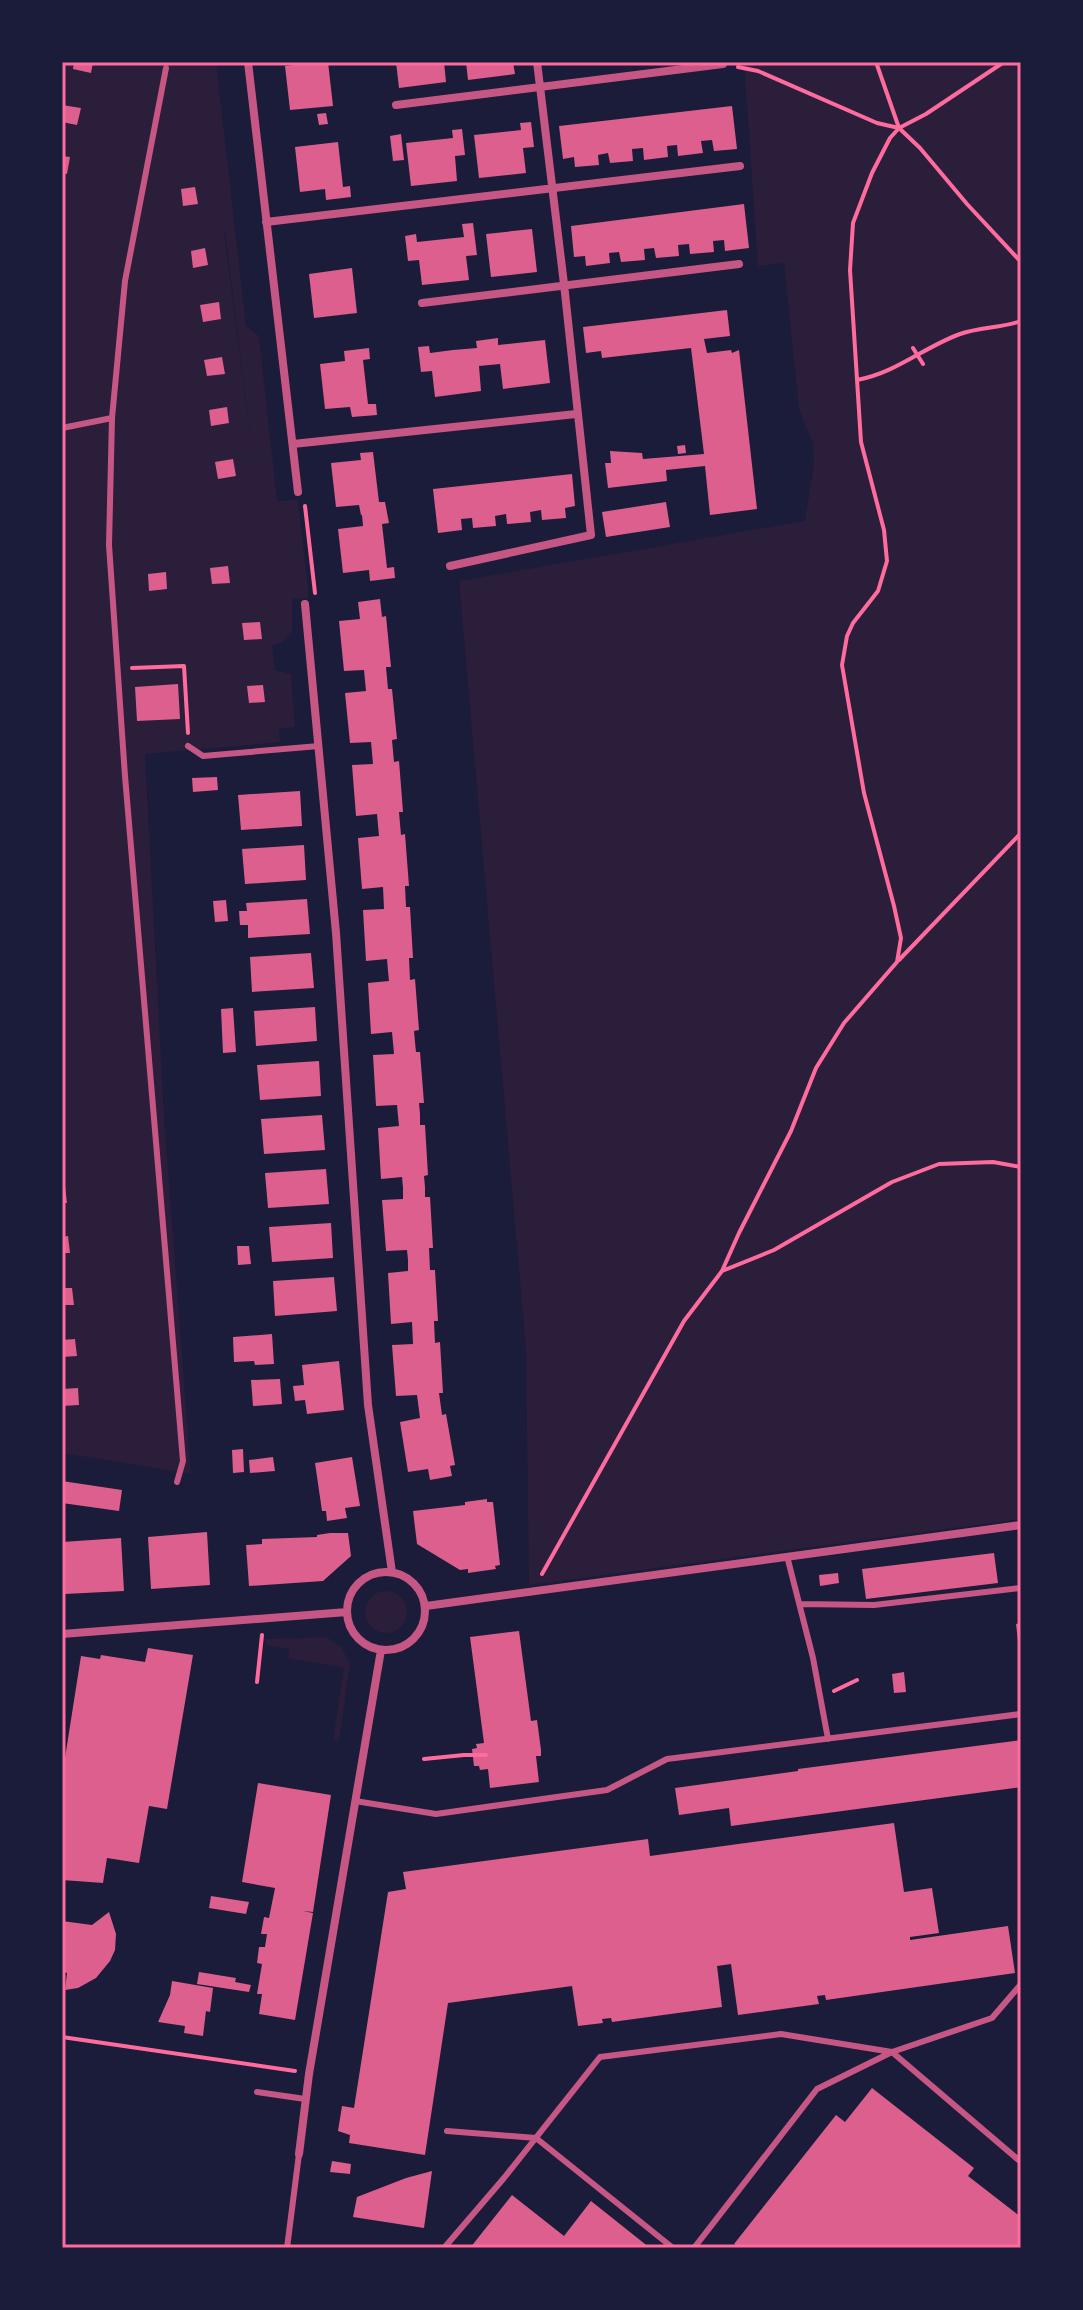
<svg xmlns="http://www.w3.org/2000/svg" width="1083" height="2310" font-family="'PT Serif',serif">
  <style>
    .green { fill: #2a1e3b; fill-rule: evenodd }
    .building { fill: #dd5f8e }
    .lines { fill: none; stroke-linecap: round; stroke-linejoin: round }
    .path { stroke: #ff6b9d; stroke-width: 4 }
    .service { stroke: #c65784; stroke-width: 6 }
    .minor { stroke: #c65784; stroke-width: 8 }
    .neatline { fill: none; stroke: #ff6b9d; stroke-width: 3 }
  </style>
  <rect width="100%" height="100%" fill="#1b1b3a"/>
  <!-- green -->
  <path class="green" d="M64,62H216L246,326L259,336L277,501L298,500L309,598L292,599V632L281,643L272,645L275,670L291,674L295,727L279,729L280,742L145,754L164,1117L191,1474L62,1453V69ZM224,231H225L255,474Z
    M744,62H1021V1519L529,1585L526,1350L459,581L805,521L814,465L813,444L799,409L784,263L758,266Z
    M365 1612a21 21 0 1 1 42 0a21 21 0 1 1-42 0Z
    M327,1637L342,1648L350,1664L339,1740L333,1739L344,1668L288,1658L289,1649L266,1645V1639Z"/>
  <!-- building -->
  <path class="building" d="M74,62H93L91,73L73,69Z
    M318,62H328L333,106L290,110L285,66Z
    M396,62H444L446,82L399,88Z
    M466,62H513L515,74L468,80Z
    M62,105L81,108L77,125L62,122Z
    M732,106L737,149L714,151L712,140L701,141L703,153L678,156L677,145L667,146L668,157L644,160L643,148L632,149L633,161L610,163L608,153L598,155L599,165L575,167L574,157L563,159L559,126Z
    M326,113L328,124L319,125L317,114Z
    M531,122L534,147L523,148L526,173L479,178L474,135L521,130L520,123Z
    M462,129L465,155L455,156L457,181L411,186L406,143L453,138L452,130Z
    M401,134L404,160L393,161L390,136Z
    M338,142L343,187L350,186L351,197L326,200L325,189L300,192L295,147Z
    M62,156L70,157L67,174L62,173Z
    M195,187L198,204L183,206L181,189Z
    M744,204L749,248L725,251L724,240L713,241L714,252L690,254L689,244L678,245L679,256L656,258L654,248L644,249L645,260L621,262L619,252L609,253L610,263L586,266L585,256L574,257L571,226Z
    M473,223L477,255L466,256L469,280L422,285L419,260L408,261L405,236L416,234L417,242L464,237L462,224Z
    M532,229L537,272L491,277L486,234Z
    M205,248L208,265L193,268L191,251Z
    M352,268L357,313L314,318L309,274Z
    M219,302L221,319L203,322L200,305Z
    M727,310L730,336L704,339L707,353L731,350L732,353L739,350L757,509L710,515L705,466L666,470L667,481L608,488L605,463H611L610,451L642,453L643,459L704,454L691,348L602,358L601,351L586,353L583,327Z
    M498,338V345L545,340L550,383L503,389L500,364L479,366L481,391L435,397L432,371L421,372L418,347L429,346L430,353L453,350L477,348L476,341Z
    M369,348L370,359L363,360L368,404H376L377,415L352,417L350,407L325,409L320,364L345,361L344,351Z
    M222,357L225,374L207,376L204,360Z
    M227,407L229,423L211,426L209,410Z
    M685,445L686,453L678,454L677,446Z
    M373,452L379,502H385L389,523L382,524L387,568L394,567L395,578L370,581L369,570L343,573L338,529L363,526L362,515H361L359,505L336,507L331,463L361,460L360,453Z
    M233,459L236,476L218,479L215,462Z
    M572,474L575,506L565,508L566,518L542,520L541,510L530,512L531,522L507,524L506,514L495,516L496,526L473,528L472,518L461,519L462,530L438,533L433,489Z
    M666,502L670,527L606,537L602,512Z
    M228,566L230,583L212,584L210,568Z
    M166,572L167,589L149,591L148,574Z
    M380,599L382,617L386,616L391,667H386L388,689H392L397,739L392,740L394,762L399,761L401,786L403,812H399L401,835L405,834L409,886H405L406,907H410L413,958H409L410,980L415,979L419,1030L414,1031L415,1042L416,1052H420L424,1103H419L420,1114V1125H425L428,1175L424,1176L425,1187V1197H430L433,1248H429L430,1270H435L438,1321H434L435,1343L440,1342L443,1393H439L442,1415L446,1414L455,1465L450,1466L452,1476L430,1480L428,1469L408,1472L400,1422L420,1418L417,1395L396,1396L392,1345L413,1344L412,1322L391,1324L388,1273L408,1271V1260L407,1250L386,1251L382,1200L403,1199V1188L402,1177L381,1179L378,1128L399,1126L398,1116L397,1105L376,1106L373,1055L394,1054L392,1032L371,1034L368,983L389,981L388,971L387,959L366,961L363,910L384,909L383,887L362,889L358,838L379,836L377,814L356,816L352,765L373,764L371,742L350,743L345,693L366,691L364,670L344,671L339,621L360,619L358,602Z
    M260,622L262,639L244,640L242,623Z
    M178,684L180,719L137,721L135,687Z
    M263,685L265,702L249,703L247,686Z
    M217,777L218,790L193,792L192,778Z
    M300,791L302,826L241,830L238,795Z
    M304,845L306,880L245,884L242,849Z
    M307,899L310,934L248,938V925H240L239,911H247L246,903Z
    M226,900L228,921L215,922L213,901Z
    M311,953L314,988L252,992L250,957Z
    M315,1007L317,1041L256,1046L254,1011Z
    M233,1008L236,1052L223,1053L221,1009Z
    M319,1061L321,1096L260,1100L257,1065Z
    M322,1115L325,1150L264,1154L261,1119Z
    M326,1169L329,1204L268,1208L265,1173Z
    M62,1186H65L67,1203H62Z
    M331,1223L333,1258L272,1262L269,1227Z
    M68,1236L70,1253H62V1237Z
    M237,1246H249L251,1264L238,1265Z
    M334,1277L337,1311L275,1316L273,1281Z
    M62,1288H72L74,1305H62Z
    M272,1334L274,1364L255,1365L254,1361L234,1362L233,1337Z
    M75,1339L77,1356L62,1357V1340Z
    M339,1361L344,1410L307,1414L305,1400L295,1401L293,1386L304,1385L302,1365Z
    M280,1379L282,1404L253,1406L251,1380Z
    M78,1388L79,1405L62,1406V1389Z
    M243,1449L244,1472L233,1473L232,1450Z
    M273,1457L275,1471L250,1473L249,1460Z
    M352,1457L360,1506L345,1508L347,1518L327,1521L326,1511H322L315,1463Z
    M62,1481L122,1490L119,1511L62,1503Z
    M487,1499V1502H493L500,1565L495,1566L496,1569L468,1573V1569L460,1570L417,1544L413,1511L465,1505V1502Z
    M207,1532L210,1585L151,1589L148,1537Z
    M330,1533H348L351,1556L323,1581L249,1586L246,1545L262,1544V1539L317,1537V1535Z
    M121,1538L124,1591L65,1594L62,1542Z
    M994,1553L998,1583L866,1599L862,1569Z
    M838,1573L839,1583L820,1586L819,1575Z
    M1021,1623V1649H1019L1016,1624Z
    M519,1631L531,1721L537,1720L541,1750V1756H536L539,1782L490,1788L488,1769L480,1770L479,1766H474L472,1749L477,1748L476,1744L484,1743L470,1637Z
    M148,1648L193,1655L167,1809L149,1806L139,1863L107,1858L103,1883L62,1880V1777L81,1656L100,1659L101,1655L145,1662Z
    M904,1672L906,1692L894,1693L892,1674Z
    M1021,1740V1787L731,1826L729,1808L679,1815L675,1788L798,1771V1769Z
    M258,1783L331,1795L313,1912L303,1911L313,1913L295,2020L259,2014L262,1994H257L262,1964L257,1963L259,1947H265L267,1934H261L264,1917L269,1918L275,1888L242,1882Z
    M894,1823L904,1892L932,1888L939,1933L910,1937V1940L1008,1926L1015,1973L826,2000L825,1995L817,1996L819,2004L738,2015L731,1964L717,1966L722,2007L612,2022L611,2018L602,2019L603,2023L578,2026L572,1986L448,2003L425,2155L349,2143L350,2135L338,2131L342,2106L354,2108L388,1892L406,1889L403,1872L648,1839L650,1856Z
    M211,1896L249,1902L246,1914L209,1908Z
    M109,1912L116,1934L115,1950L110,1961L96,1978L78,1988L65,1990L67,1973L62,1971V1921L92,1925Z
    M199,1972L236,1978L235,1982L251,1985L249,1992L197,1984Z
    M172,1981L213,1988L210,2012L206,2011L203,2036L184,2033L185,2026L158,2022L170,1995Z
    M872,2088L974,2168L968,2176L1021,2217V2248H740L734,2244L836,2115L845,2122Z
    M332,2161L351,2164L350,2174L330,2172Z
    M432,2171L424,2228L353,2217L357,2197L406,2178Z
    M512,2195L564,2236L591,2201L650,2248H470Z"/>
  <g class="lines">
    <!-- path -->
    <path class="path" d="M876,62L899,128L920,148L967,204L1021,262
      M738,67L758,71L877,123L899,128
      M913,348L923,364
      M857,380C896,373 924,347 960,334C980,327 1001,328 1021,321
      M305,506L315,593
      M132,668L184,666L188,733
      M899,960L1021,833
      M722,1271L739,1233L791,1131L816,1068L844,1023L897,962L901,938L894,906L864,793L842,665L847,636L853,623L878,591L887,561L884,530L861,442L850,270L853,223L872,173L890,138L899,128L926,114L1004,62
      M542,1574L684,1321L722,1271L774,1250L892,1182L939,1164L993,1162L1021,1167
      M257,1682L262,1635
      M834,1691L857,1680
      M424,1759L464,1755H486
      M62,2037L295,2071"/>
    <!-- service -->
    <path class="service" d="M166,68L125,281L112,418L109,545L125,776L183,1461L177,1482
      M62,428L112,418
      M188,746L203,756L319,746
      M787,1556L813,1658L828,1739
      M801,1604L874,1605L1021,1588
      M355,1801L436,1814L607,1790L667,1759L1021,1714
      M257,2092L305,2099
      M447,2131L536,2138L673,2248
      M287,2248L299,2154
      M444,2248L504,2178L600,2057L781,2034L892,2052L1021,2162
      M694,2248L817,2089L892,2052L992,2018L1021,1984"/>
    <!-- minor -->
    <path class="minor" d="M248,62L298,492
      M396,105L723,64
      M266,222L740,166
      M422,303L739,264
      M293,444L576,414
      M450,566L591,535L564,284L537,62
      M305,604L336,933L368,1405L392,1572
      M347 1611a39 39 0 1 1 78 0a39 39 0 1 1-78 0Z
      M426,1606L1021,1525
      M62,1634L347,1612
      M299,2154L309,2074L381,1650"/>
  </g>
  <!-- border -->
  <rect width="1083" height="2310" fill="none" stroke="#1b1b3a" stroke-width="128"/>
  <rect x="64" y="64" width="955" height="2182" class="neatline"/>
</svg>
